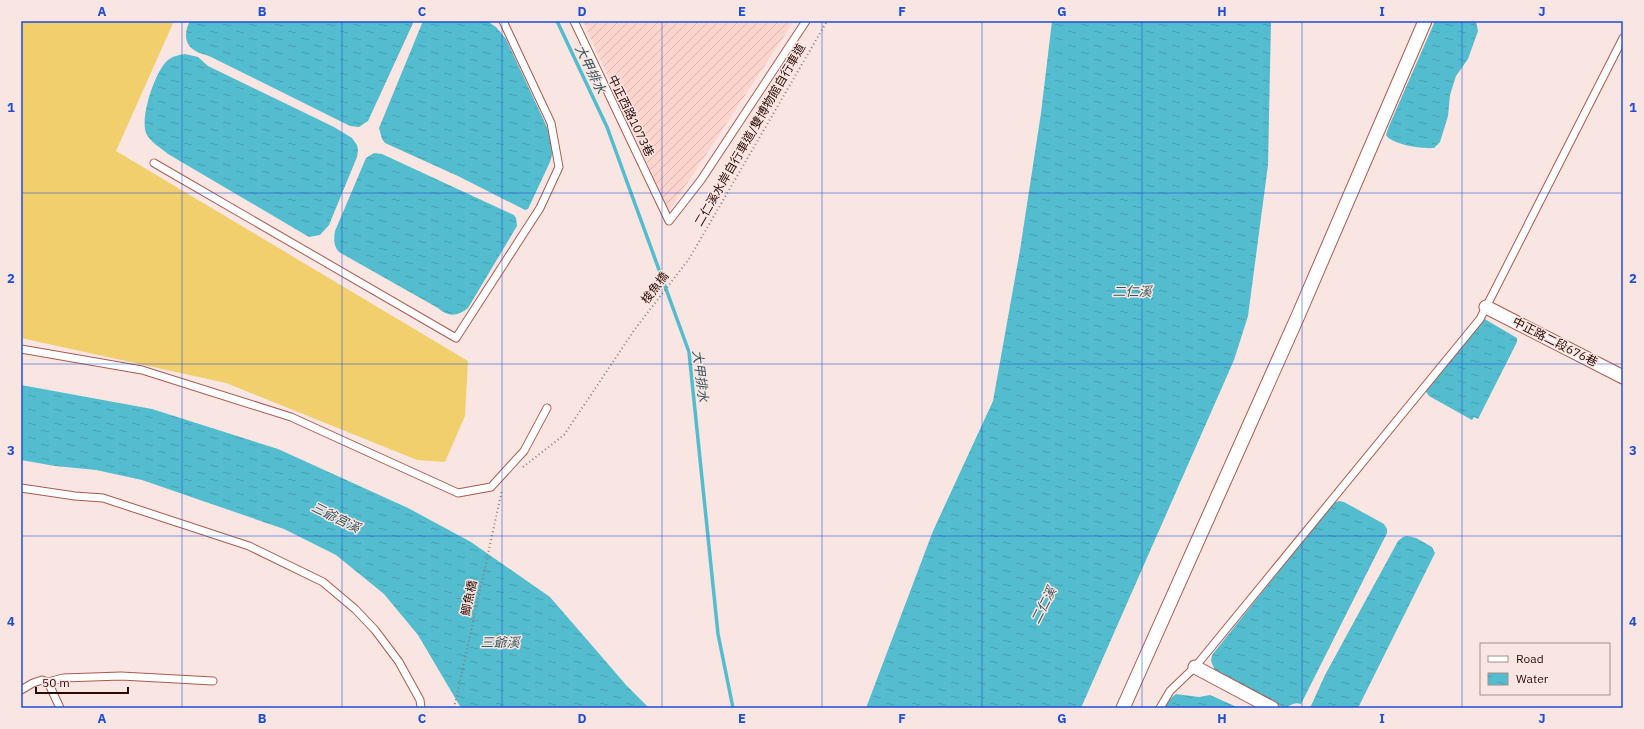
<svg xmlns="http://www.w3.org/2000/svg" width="1644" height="729" font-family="'IBM Plex Sans','Noto Sans TC',sans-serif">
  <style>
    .industrial { fill: url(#industrial-furrows) }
    .grass { fill: #f1cf6c }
    .water { fill: url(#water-ripples) }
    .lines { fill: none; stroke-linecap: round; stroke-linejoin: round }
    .stream { stroke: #53bcce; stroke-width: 3.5 }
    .lane-casing { stroke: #aa5a4d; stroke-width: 9 }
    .street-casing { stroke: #aa5a4d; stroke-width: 15 }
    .path { stroke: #937a76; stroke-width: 2; stroke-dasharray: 1 3; stroke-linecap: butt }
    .lane { stroke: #fff; stroke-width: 7 }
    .street { stroke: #fff; stroke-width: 13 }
    .grid { fill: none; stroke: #1d4ed8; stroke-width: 1; stroke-opacity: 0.55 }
    .labels { text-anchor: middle; stroke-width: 3; stroke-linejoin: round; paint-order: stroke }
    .street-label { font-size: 12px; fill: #2a0a06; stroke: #f9e6e2 }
    .water-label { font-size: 13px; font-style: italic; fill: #37575d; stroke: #f9e6e2 }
    .neatline { fill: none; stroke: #1d4ed8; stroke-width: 1.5 }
    .grid-label { font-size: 13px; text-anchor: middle; font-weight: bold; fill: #1d4ed8 }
  </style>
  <defs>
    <pattern id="industrial-furrows" width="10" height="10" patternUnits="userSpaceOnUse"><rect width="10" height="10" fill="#fed5ce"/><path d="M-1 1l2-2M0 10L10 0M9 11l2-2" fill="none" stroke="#dab6af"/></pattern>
    <pattern id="water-ripples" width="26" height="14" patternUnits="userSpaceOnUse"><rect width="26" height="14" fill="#53bcce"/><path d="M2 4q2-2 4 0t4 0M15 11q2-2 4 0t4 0" fill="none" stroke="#48a0af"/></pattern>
  </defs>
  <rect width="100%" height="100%" fill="#f9e6e2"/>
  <!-- industrial -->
  <path class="industrial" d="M583,21H794L669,211Z"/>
  <!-- grass -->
  <path class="grass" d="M21,21H174L116,151L468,361L465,416L445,462L417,460L226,383L21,338Z"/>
  <!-- water -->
  <path class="water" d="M190,21H414L368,121L359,127L350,126L209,56C204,54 198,53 194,50C183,43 185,30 190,21Z
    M423,21H487L496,27L506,39L547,127L552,143V155L550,162L528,209L525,210L460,177L385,143L382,139L379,128Z
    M1052,21H1271L1268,165L1248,316L1234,360L1081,708H866L933,531L993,401L1020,250L1041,113Z
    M1435,21H1476L1478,31L1468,59L1456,76L1450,95L1448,116L1440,142L1434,148C1423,149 1392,145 1386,135L1389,126Z
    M185,54L198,57L208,66L334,127L352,138L357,145L358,150L357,157L329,225L320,235L309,237L168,154C161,148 150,142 146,133C140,117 155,71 168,60C173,56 179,55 185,54Z
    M374,153L382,154L514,215L516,218L517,226L468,308C457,317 448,317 438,308L339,252C333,245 334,239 335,231L366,158Z
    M1483,318L1517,338V342L1478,419L1474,417L1472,420L1429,396L1423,387Z
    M21,385L152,409L278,449L408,508L471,542L550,597L627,686L649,708H461L418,635L384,594L336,555L284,529L142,480L96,470L55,466L21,460Z
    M1339,501L1344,502L1384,524L1387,529V533L1301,704C1293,701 1290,707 1284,708L1216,673L1211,661L1212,655L1333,503Z
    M1407,536L1416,538L1432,547L1435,553L1358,708H1310L1325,675L1398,541L1403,537Z
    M1176,694L1199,697L1210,695L1239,708H1164L1171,698Z"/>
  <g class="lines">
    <!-- stream -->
    <path class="stream" d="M557,21L607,127L689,352L718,634L733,708"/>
    <defs>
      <path id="lane" d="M574,21L669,221L701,180L806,21
        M154,163L456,338L540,208L559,167L551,123L503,21
        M21,349L142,370L291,417L458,493L491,487L524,451L547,408
        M21,488L75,496L103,498L249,546L323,582L355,609L375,630L399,662L420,700L421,708
        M48,682L60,708
        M21,690L33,683L42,680L48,682L63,678L121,676L213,681
        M1160,708L1170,691L1195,667L1480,319L1623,38"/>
      <path id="street" d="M1486,307L1623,377
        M1195,667L1272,708
        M1123,708L1298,316L1425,21"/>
    </defs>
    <!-- lane casing -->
    <use href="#lane" class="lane-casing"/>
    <!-- street casing -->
    <use href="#street" class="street-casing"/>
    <!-- path -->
    <path class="path" d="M523,467L564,435L635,329L689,259L827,21
      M454,708L502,490"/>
    <!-- lane -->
    <use href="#lane" class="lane"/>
    <!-- street -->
    <use href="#street" class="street"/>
  </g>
  <!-- grid -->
  <path class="grid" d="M182,21V708M342,21V708M502,21V708M662,21V708M822,21V708M982,21V708M1142,21V708M1302,21V708M1462,21V708M21,193H1623M21,364H1623M21,536H1623"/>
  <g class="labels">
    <!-- street labels -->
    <g class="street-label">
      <text transform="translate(631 116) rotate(64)" y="4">中正西路1073巷</text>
      <text transform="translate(750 135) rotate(-60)" y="4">二仁溪水岸自行車道/雙博物館自行車道</text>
      <text transform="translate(655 288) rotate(-53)" y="4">梭魚橋</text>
      <text transform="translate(1555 342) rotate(27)" y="4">中正路二段676巷</text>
      <text transform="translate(469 598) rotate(-78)" y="4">鯽魚橋</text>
    </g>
    <!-- water labels -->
    <g class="water-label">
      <text transform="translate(591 69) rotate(64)" y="5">大甲排水</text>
      <text x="1132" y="296">二仁溪</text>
      <text transform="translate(701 376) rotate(83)" y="5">大甲排水</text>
      <text transform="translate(336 517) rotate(26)" y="5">三爺宮溪</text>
      <text transform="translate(1043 605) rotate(-63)" y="5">二仁溪</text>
      <text x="500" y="647">三爺溪</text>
    </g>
  </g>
  <!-- border -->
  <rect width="1644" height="729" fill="none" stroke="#f9e6e2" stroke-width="44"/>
  <!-- legend -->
  <rect x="1480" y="643" width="130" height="52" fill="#f9e6e2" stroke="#a68e8a"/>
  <rect x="1488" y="656" width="20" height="6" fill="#ffffff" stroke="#a68e8a"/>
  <text x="1516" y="663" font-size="12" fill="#2a0a06">Road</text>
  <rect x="1488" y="673" width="20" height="12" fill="url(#water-ripples)" stroke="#a68e8a"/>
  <text x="1516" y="683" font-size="12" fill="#2a0a06">Water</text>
  <!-- scale -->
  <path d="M36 687v6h92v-6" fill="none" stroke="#2a0a06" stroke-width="2"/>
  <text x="42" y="687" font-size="12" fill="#2a0a06" stroke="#f9e6e2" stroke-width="3" paint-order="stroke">50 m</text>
  <rect x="22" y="22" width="1600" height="685" class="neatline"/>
  <g class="grid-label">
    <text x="102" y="16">A</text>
    <text x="262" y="16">B</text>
    <text x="422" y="16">C</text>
    <text x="582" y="16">D</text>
    <text x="742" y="16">E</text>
    <text x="902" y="16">F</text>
    <text x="1062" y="16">G</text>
    <text x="1222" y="16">H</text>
    <text x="1382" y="16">I</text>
    <text x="1542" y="16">J</text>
    <text x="11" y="112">1</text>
    <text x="1633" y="112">1</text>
    <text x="11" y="283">2</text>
    <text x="1633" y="283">2</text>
    <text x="11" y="455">3</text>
    <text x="1633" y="455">3</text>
    <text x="11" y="626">4</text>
    <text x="1633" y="626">4</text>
    <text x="102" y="723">A</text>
    <text x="262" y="723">B</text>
    <text x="422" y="723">C</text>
    <text x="582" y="723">D</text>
    <text x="742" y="723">E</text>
    <text x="902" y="723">F</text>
    <text x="1062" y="723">G</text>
    <text x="1222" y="723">H</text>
    <text x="1382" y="723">I</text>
    <text x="1542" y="723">J</text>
  </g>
</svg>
